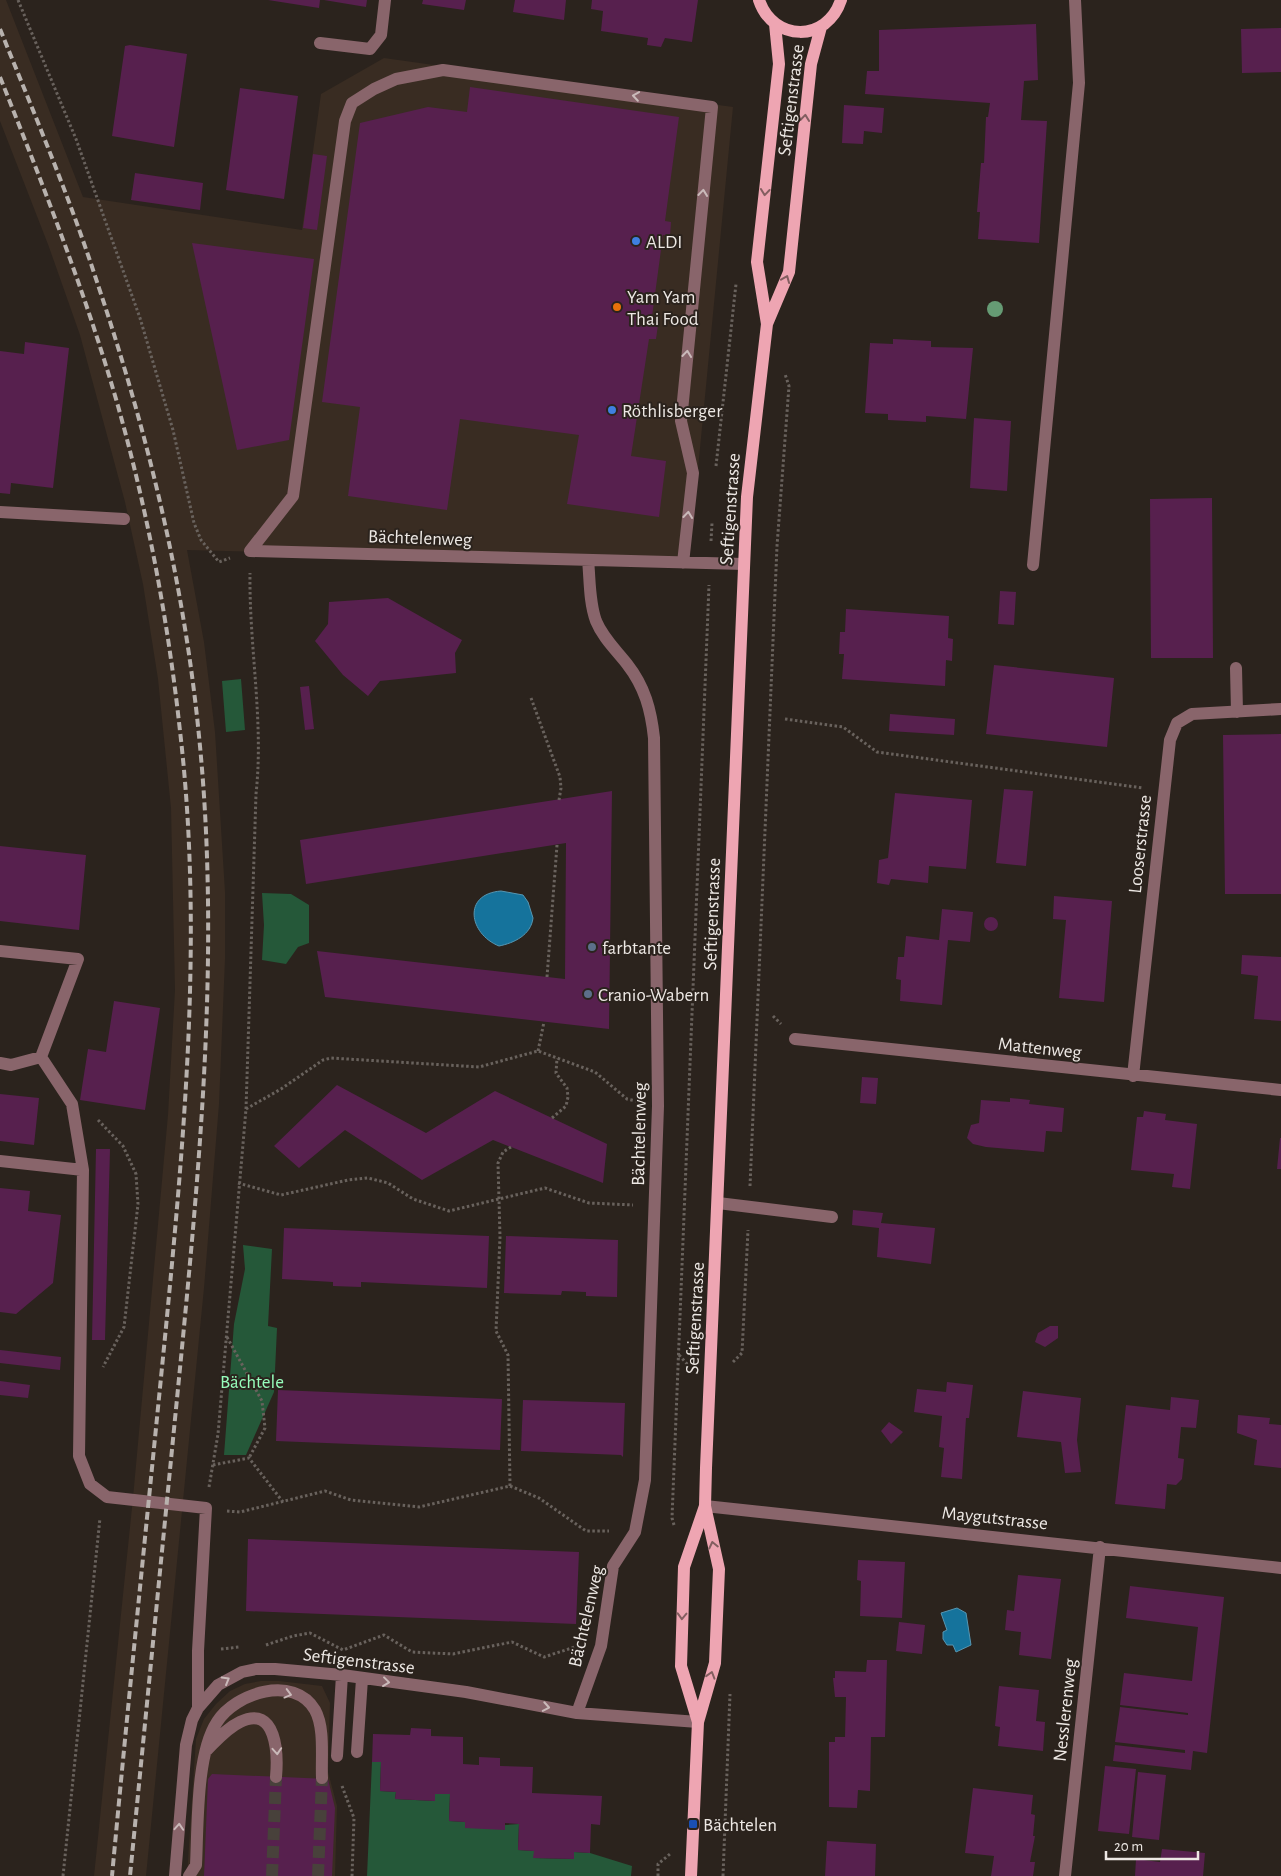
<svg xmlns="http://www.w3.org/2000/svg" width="1281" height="1876" font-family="'Alegreya Sans',sans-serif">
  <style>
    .built { fill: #392c22 }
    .green { fill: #255839 }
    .water { fill: #15739c; stroke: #5696b2 }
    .building { fill: #57204e }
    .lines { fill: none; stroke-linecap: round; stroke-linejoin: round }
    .minor-tunnel { stroke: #48413b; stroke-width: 12; stroke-dasharray: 12 6; stroke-linecap: butt }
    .path { stroke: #69625d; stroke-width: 3; stroke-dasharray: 2.5 2.5; stroke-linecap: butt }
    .minor { stroke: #89656b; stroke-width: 12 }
    .major { stroke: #eea5b2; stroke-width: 12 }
    .rail { stroke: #b8b2ae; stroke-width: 4; stroke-dasharray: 8 4; stroke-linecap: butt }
    .tree { fill: #669b74 }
    .oneway { stroke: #cababa }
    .oneway2 { stroke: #835e60 }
    .shop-dot { fill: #3f7fe0; stroke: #2b231d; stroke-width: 2 }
    .food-dot { fill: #e8710a; stroke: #2b231d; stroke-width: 2 }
    .service-dot { fill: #5c6f8a; stroke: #2b231d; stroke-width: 2 }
    .transit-dot { fill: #1a4fb4; stroke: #2b231d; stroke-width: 2 }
    .labels { text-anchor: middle; stroke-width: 4; stroke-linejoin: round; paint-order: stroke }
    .street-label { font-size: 19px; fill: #ede8e4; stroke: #2b231d }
    .poi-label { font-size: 19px; fill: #ede8e4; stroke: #2b231d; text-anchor: start }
    .park-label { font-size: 19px; fill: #97febc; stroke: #2b231d }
  </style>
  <rect width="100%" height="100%" fill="#2b231d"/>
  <!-- built -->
  <path class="built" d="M0,0H6L83,197L302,230L321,94L384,58L733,107L689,562L187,550L204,642L215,732L225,892V959L219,1104L204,1288L146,1876H94L133,1498L168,1115L175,990L171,808L158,679L143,584L125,502L80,335L49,247L0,121Z
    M261,1681H279L322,1686L330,1703L328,1772L337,1806L335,1876H187L196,1739L204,1719L216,1704L230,1691L245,1684Z"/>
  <!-- green -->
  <path class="green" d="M241,679L245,730L226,732L222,681Z
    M262,893L291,894L309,905V943L298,947L286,964L262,960L264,925Z
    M243,1245L272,1249L268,1326L277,1328L274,1392L246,1455H224L234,1324L245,1269Z
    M372,1762H381L380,1791L396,1792L395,1799L435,1801V1794H450L449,1821L465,1822V1828L519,1824L518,1850L534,1851V1858L573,1859L574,1852L590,1853L632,1866L631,1876H367Z"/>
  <!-- water -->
  <path class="water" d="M501,891L523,895L528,902L533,918C531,935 514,943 499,946C469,934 462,894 501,891Z
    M957,1608L966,1613L971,1645L956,1652L953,1645H947L943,1639V1632L947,1630L941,1613Z"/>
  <!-- building -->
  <path class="building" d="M268,0H320L319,8Z
    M324,0H367L366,7Z
    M423,0H466L464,10L422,4Z
    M515,0H566L564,20L513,12Z
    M592,0H698L692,42L665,38L661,47L647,45L648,38L601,31L603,11L591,9Z
    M1036,24L1038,80L1024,81L1021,120L1047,121L1039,243L978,239L980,212H977L981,163H984L986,117H988L990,103L865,94L867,71H879V30Z
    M1281,28V72L1242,73L1241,29Z
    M130,45L187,54L174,147L112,136L125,46Z
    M470,87L679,117L665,221L671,222L670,236L663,235L651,324L658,325L656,339H649L631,456L666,461L659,517L567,504L579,435L460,419L447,510L348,496L360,407L322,402L360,123L428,107L467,112Z
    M240,88L298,96L284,199L226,190Z
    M844,105L884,108L882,133L864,131L863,144L842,143Z
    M313,154L327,156L317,230L303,228Z
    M135,173L203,183L200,210L131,200Z
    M192,243L314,259L289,440L237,450Z
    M893,339L931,341V347L973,348L966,419L926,416V422L888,420V414L865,413L870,343L893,344Z
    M25,342L69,348L53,488L11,483L10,494L0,493V351L24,354Z
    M974,418L1011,421L1007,491L970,488Z
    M1212,498L1213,658H1151L1150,499Z
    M1000,591L1016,592L1014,625L998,624Z
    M388,598L462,640L455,653L456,673L380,681L368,696L343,675L315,641L328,624L329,602Z
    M846,609L949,616L948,638L953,639L952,661L946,660L945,686L842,679L844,654H839L840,632H845Z
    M994,665L1114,678L1107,747L986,734Z
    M309,686L314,729L305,730L300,687Z
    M890,714L955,719L954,735L889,731Z
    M1281,734V894H1225L1223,735Z
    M1004,789L1033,791L1026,866L996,863Z
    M612,791L609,1029L325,997L317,951L565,979L566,843L306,884L300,840Z
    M895,793L972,800L966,869L929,866L928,883L891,879L889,885L877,883L879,860L888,858Z
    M0,846L86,855L79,930L0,921Z
    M1054,896L1112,901L1104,1002L1059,998L1066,920L1053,919Z
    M942,909L973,912L970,942L948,940L942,1005L900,1001L901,980L896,979L898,957H904L906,936L939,940Z
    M984 924a7 7 0 1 1 14 0a7 7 0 1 1-14 0Z
    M1242,955L1281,957V1021L1254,1019L1258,976L1241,974Z
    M114,1001L160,1008L145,1110L80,1100L88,1049L106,1052Z
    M862,1077L878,1078L876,1104L860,1103Z
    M337,1085L426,1133L495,1091L607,1144L603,1183L493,1140L422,1180L345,1130L299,1168L274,1146Z
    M0,1094L39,1098L34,1145L0,1141Z
    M1010,1098L1030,1100L1029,1104L1064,1108L1062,1132L1046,1131L1044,1152L986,1147L973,1144L967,1138L971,1125L979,1123L981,1100L1010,1102Z
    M1144,1111L1166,1114L1165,1120L1197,1124L1190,1189L1172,1187L1174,1174L1131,1170L1137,1117H1143Z
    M1280,1138H1281V1169H1277Z
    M96,1149H110L105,1340H92Z
    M0,1188L30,1191L28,1211L61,1215L53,1283L16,1314L0,1312Z
    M853,1210L883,1213L881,1223L935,1228L931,1264L877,1257L879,1228L852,1225Z
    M284,1228L489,1236L487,1288L361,1282V1287L333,1286V1282L282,1279Z
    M506,1236L618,1240L617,1297L586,1296V1292L562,1291L561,1295L504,1293Z
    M1050,1326H1058V1338L1045,1347L1035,1342L1038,1333Z
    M0,1350L61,1357L60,1370L0,1363Z
    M0,1381L30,1385L28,1398L0,1395Z
    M947,1382L973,1385L969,1418H966L962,1479L941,1477L944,1448L939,1447L942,1416L914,1412L917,1389L946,1392Z
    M278,1390L502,1399L500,1450L276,1441Z
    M1023,1391L1081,1398L1077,1440L1081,1472L1065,1473L1061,1442L1017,1437Z
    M1171,1397L1199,1400L1196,1428L1181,1427L1178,1458L1184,1459L1182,1479L1176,1485L1167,1484L1165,1509L1115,1504L1126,1405L1170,1410Z
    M523,1400L625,1403L623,1457L621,1455L521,1451Z
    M1238,1415L1270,1418L1269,1424L1281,1425V1468L1254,1465L1257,1440L1237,1433Z
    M889,1422L903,1432L891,1444L881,1431Z
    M248,1539L579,1552L576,1624L246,1611Z
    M858,1560L905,1562L902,1618L860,1616L861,1581L857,1580Z
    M1018,1575L1061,1579L1051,1659L1019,1655L1021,1632L1005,1630L1007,1610L1014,1611Z
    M1130,1586L1224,1597L1207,1753L1193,1751L1191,1770L1113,1761L1115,1745L1185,1753V1750L1115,1742L1120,1707L1188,1715V1713L1120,1705L1124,1673L1192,1681L1198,1627L1126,1618Z
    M899,1622L925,1625L922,1654L896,1651Z
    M867,1660H887L885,1737H871L870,1791L858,1790L857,1808L829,1807V1742H835V1737H845L846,1697H835L833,1678H835V1671L866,1672Z
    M999,1686L1039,1690L1036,1721L1045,1722L1043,1751L998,1746L1000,1727L995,1726Z
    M411,1728L431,1729V1736L463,1737V1764L479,1765V1757L500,1758V1766L533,1767L532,1793L602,1796L600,1825L591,1824L590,1853L574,1852V1859L533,1858L534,1851L518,1850L519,1824L505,1823V1830L465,1828V1822L449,1821L450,1794H435V1801L395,1799L396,1792L380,1791L381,1762H372L373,1734L410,1735Z
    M1105,1766L1136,1769L1129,1834L1098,1831Z
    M1138,1772L1166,1775L1159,1840L1132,1837Z
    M212,1774L328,1779L335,1808L332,1876H204L208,1779Z
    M973,1788L1033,1795L1031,1814L1035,1815L1033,1836H1035L1030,1862H1035L1033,1876H991L994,1856L965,1853Z
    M827,1841L876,1844L875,1876H825Z
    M1162,1849L1205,1853L1203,1876H1135L1136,1859L1160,1862Z"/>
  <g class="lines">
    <!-- minor-tunnel -->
    <path class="minor-tunnel" d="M272,1876L276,1777
      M318,1876L322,1778"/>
    <!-- path -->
    <path class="path" d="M18,0L76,139L140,318L173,430L194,523L201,540L219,562L230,558
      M716,466L736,284
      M711,541L712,523
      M531,698L560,777L561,788L559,800
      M785,719L843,727L877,752L1143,788
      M547,977L557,845
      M773,1016L781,1024
      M538,1051L544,1022
      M246,1109L281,1089L323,1060L331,1058L479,1067L538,1051L595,1072L627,1099L636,1101
      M552,1118L566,1106L568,1097L567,1088L556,1073L557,1058
      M98,1120L123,1146L136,1174L138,1204L124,1327L103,1367
      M238,1183L281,1195L348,1180L368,1178L388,1183L413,1199L449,1211L545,1188L589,1203L633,1205
      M750,1186L777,546L789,386L785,374
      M227,1337L262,1401L265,1428L249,1458
      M679,1355L688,1365
      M733,1362L742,1353L748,1230
      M213,1465L249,1458L283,1502
      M510,1486L508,1355L496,1331L500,1237L498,1163L503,1152L511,1147
      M209,1487L218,1434L246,1109L256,794C264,721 249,647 250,573
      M227,1511L240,1512L325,1491L351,1500L419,1507L510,1486L539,1498L586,1531H609
      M674,1525L672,1518L709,585
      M266,1645L293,1636L310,1633L343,1650L384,1635L412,1652L453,1654L512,1642L544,1657L578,1646
      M221,1649L239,1647
      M342,1786L354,1818L352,1876
      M63,1876L100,1518
      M658,1876V1864L670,1854
      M723,1876L730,1694"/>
    <!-- minor -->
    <path class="minor" d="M320,43L370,49L381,35L385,0
      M0,512L124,519
      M250,551L293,496L345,121L352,103L374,89L396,79L443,70L712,107L681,421L693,473L683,563
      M250,551L744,564
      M1033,565L1079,83L1075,0
      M1236,668L1237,712
      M0,951L78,959L41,1057L11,1065L0,1063
      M795,1039L1281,1090
      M41,1057L72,1104L83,1170L79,1456L90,1484L107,1497L206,1508L198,1651V1708
      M1133,1076L1170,740L1177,723L1192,714L1281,709
      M0,1161L83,1170
      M718,1203L832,1217
      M705,1506L1281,1568
      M577,1713L601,1646L613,1566L635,1532L645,1480L658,1106L654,738C651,710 645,687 627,664C616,650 603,638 596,621C589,602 590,579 588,560
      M207,1750C217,1740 227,1728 240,1722C277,1704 278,1755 276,1777
      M357,1752L362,1679
      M337,1756L342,1675
      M175,1876L186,1745L192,1720L198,1708L218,1685L242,1672L256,1669H275L342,1675L466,1692L577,1713L698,1722
      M189,1876L196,1865C198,1826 196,1754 217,1722C235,1693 294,1674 315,1710C325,1728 321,1758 322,1778
      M1065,1876L1100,1547"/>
    <!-- major -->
    <path class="major" d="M759,0C773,42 827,43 841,0
      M767,324L789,272L811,64L821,27
      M698,1722L681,1666L684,1567L705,1506
      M691,1876L698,1722L715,1663L719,1569L705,1506L706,1468L747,497L767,324L757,262L779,64L775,24"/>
    <!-- rail -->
    <path class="rail" d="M0,29C34,113 70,198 98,285C147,431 184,582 199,736C220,944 201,1151 181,1358C164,1531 147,1703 130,1876
      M0,77C43,185 86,294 118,406C148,513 168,621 180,731C203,929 185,1129 166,1327C148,1510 129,1693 112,1876"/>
  </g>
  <!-- trees -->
  <circle class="tree" cx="995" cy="309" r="8"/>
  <!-- one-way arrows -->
  <defs><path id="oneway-chevron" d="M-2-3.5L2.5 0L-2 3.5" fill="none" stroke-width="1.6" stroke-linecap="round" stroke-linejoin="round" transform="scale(1.25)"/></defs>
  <g class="oneway">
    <use href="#oneway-chevron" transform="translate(636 96) rotate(-172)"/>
    <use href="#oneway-chevron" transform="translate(703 193) rotate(-84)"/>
    <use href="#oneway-chevron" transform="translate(687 354) rotate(-84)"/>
    <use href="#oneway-chevron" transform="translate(688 515) rotate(-84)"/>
    <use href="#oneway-chevron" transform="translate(226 1680) rotate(-30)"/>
    <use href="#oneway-chevron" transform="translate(386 1682) rotate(7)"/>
    <use href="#oneway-chevron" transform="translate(288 1694) rotate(15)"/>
    <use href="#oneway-chevron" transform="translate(546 1707) rotate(10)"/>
    <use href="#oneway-chevron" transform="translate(277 1751) rotate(86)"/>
    <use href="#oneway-chevron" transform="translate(179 1827) rotate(-86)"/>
  </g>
  <g class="oneway2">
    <use href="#oneway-chevron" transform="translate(805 118) rotate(-84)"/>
    <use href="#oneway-chevron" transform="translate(765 192) rotate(96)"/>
    <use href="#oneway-chevron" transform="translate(786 279) rotate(-68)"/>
    <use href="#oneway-chevron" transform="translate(713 1545) rotate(-103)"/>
    <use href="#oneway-chevron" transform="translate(682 1616) rotate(92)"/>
    <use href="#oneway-chevron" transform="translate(711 1675) rotate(-73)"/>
  </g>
  <!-- markers -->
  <g class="shop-dot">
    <circle cx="636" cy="241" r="5"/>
    <circle cx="612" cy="410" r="5"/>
  </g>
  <circle class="food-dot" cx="617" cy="307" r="5"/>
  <g class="service-dot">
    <circle cx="592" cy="947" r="5"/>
    <circle cx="588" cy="994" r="5"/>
  </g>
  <rect class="transit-dot" x="688" y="1819" width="10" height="10" rx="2.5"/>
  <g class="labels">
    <!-- street labels -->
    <g class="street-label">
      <text transform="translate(790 100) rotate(-83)" y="7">Seftigenstrasse</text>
      <text transform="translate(729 509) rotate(-86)" y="7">Seftigenstrasse</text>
      <text transform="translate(420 537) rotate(2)" y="7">Bächtelenweg</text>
      <text transform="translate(1139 844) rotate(-84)" y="7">Looserstrasse</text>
      <text transform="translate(711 914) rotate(-88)" y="7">Seftigenstrasse</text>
      <text transform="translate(1040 1047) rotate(6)" y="7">Mattenweg</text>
      <text transform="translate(638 1134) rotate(-89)" y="7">Bächtelenweg</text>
      <text transform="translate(694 1318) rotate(-87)" y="7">Seftigenstrasse</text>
      <text transform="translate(995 1517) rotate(6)" y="7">Maygutstrasse</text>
      <text transform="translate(585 1616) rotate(-77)" y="7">Bächtelenweg</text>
      <text transform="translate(359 1660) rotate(7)" y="7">Seftigenstrasse</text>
      <text transform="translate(1064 1710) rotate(-84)" y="7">Nesslerenweg</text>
    </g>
    <!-- poi labels -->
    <g class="poi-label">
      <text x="646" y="248">ALDI</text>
      <text x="627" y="303">Yam Yam<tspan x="627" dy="22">Thai Food</tspan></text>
      <text x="622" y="417">Röthlisberger</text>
      <text x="602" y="954">farbtante</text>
      <text x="598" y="1001">Cranio-Wabern</text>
      <text x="703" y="1831">Bächtelen</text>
    </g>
    <!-- park labels -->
    <g class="park-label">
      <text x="252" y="1388">Bächtele</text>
    </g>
  </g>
  <!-- scale -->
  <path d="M1106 1851v8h92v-8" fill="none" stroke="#ede8e4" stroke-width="2.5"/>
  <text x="1114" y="1851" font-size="15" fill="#ede8e4" stroke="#2b231d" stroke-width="4" paint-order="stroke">20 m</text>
</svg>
